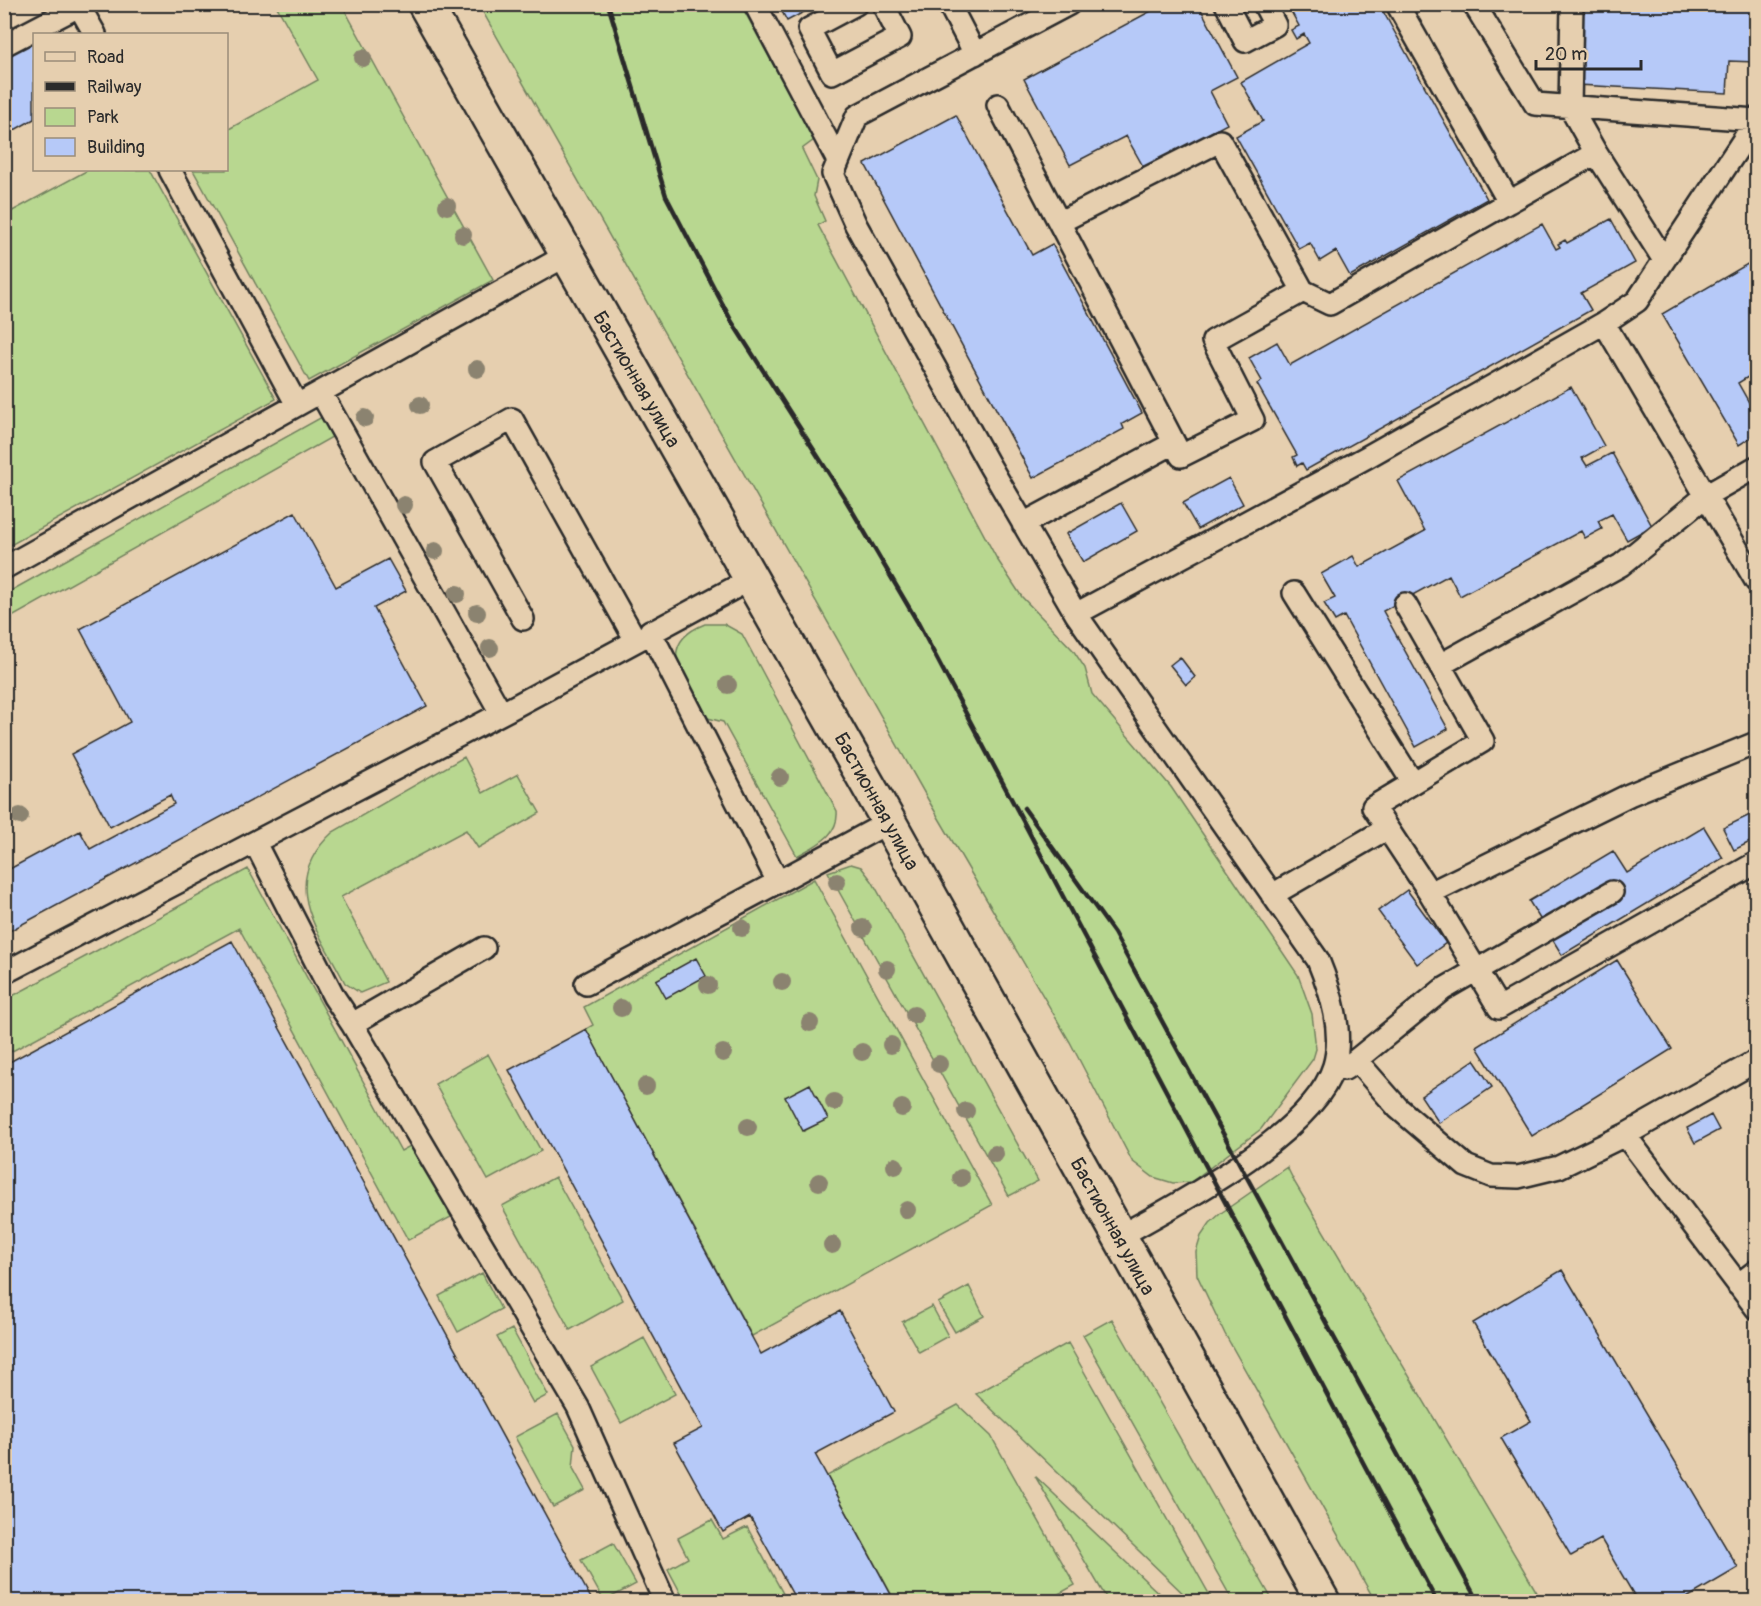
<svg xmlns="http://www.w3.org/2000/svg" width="1761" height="1606" font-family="Pangolin,sans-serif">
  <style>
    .green { fill: #b8d790; stroke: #72815e; stroke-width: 1.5; fill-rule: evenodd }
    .building { fill: #b6c9f8; stroke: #2b2b2b; stroke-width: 1.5 }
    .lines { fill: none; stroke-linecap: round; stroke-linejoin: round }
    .service-casing { stroke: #2b2b2b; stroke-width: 26 }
    .secondary-casing { stroke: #2b2b2b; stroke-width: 38 }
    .service { stroke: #e6cfaf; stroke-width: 21 }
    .secondary { stroke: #e6cfaf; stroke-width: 33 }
    .rail { stroke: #2b2b2b; stroke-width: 4.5 }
    .tree { fill: #8b836f }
    .labels { text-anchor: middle; stroke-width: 6; stroke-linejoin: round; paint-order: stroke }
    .street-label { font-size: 20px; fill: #2b2b2b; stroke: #e6cfaf }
  </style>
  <rect width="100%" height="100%" fill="#e6cfaf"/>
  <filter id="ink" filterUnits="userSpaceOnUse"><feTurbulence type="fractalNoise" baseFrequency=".0167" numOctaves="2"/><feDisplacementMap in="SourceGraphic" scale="12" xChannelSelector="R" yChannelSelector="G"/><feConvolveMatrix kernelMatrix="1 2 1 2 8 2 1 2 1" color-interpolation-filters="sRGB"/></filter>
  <g filter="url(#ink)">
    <!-- green -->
    <path class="green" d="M276,5H342L493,280L309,381L193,170H226L227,130L318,80Z
      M479,5H741L814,140L802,149L817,180L814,196L825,221L818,225L997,559L1022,597L1073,650L1085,668L1092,694L1171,787L1298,975L1312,1014L1316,1049L1313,1059L1261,1129L1191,1182L1173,1183L1153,1177L1132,1161L1070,1042L930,803Z
      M88,170H150L276,399L5,548V215Z
      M322,417L332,437L5,621V594Z
      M705,624H724L742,634L837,811C839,836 816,845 797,856L723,722L704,717C686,682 652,645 705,624Z
      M464,757L483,793L518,774L540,813L478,848L466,830L341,897L386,982L360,993L345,983C318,930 277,883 333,832Z
      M851,864L861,867L872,881L1038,1181L1009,1196L828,872Z
      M248,869L401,1151L412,1145L451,1217L408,1240L239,928L5,1055V1000Z
      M814,879L992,1205L752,1336L586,1029L593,1025L584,1007ZM786,1097L827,1119L804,1131Z
      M488,1054L541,1151L488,1180L435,1084Z
      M1287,1167L1295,1183L1542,1601H1375L1225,1334L1197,1275L1196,1252L1201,1236L1210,1223L1221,1213Z
      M555,1177L623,1300L570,1330L502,1206Z
      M482,1273L501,1309L458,1332L439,1296Z
      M969,1286L984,1316L955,1332L938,1303Z
      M932,1306L948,1336L919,1352L902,1322Z
      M1112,1319L1273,1601H1233L1083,1335Z
      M512,1329L548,1395L533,1403L497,1337Z
      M644,1338L675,1394L621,1423L591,1367Z
      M1068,1343L1213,1601H1191L976,1394Z
      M958,1405L991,1436L1075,1585L1046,1601H895L827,1476Z
      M558,1414L575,1445L573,1468L585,1490L553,1507L515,1437Z
      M1035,1476L1167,1601H1108Z
      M712,1520L723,1539L747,1527L787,1601H685L668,1569L688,1558L678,1538Z
      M613,1543L636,1584L604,1601L581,1560Z"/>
    <!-- building -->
    <path class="building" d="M778,4H819L787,21Z
      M1164,4H1198L1237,77L1210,91L1227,124L1144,168L1126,136L1070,165L1024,79Z
      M1287,4H1379L1487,199L1350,276L1336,251L1320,261L1310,243L1299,249L1236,136L1263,121L1241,82L1309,43L1304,34L1296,39L1291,30L1299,26Z
      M1583,4H1756V62L1729,61L1727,93L1578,85Z
      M34,39V119L4,136V55Z
      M956,115L1032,255L1052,244L1142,413L1122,424L1124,429L1033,478L865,164Z
      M1611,219L1635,263L1581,293L1591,310L1306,470L1302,463L1297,466L1293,457L1297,455L1257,384L1262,381L1249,358L1277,342L1290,365L1542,224L1556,249L1560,247L1558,244L1565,240L1567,243Z
      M1756,259V372L1738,383L1756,415V434L1739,445L1662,314Z
      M1571,387L1604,446L1582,458L1587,466L1612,453L1652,526L1627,540L1612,514L1598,521L1602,529L1585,538L1581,531L1460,596L1449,575L1383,611L1448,729L1416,747L1344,616L1335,621L1324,603L1335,598L1321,574L1353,556L1359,567L1425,531L1398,481Z
      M1229,478L1243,504L1198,529L1183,503Z
      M1121,503L1137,531L1083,562L1066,534Z
      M295,512L336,587L388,559L406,591L374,608L427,706L4,934V872L80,831L90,849L174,804L170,795L110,827L71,754L130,722L80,629Z
      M1180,657L1195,677L1186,685L1170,665Z
      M1756,812V839L1734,850L1723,828Z
      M1704,827L1723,858L1562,955L1529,901L1613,851L1627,873Z
      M1407,890L1446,943L1417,964L1378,911Z
      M232,941L593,1602H4V1065Z
      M696,958L706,976L666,998L656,980Z
      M1617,960L1672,1049L1532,1136L1477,1047Z
      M586,1029L761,1354L840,1311L894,1412L815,1454L895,1602H797L750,1517L723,1532L674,1443L703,1428L509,1070Z
      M1474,1060L1492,1087L1439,1123L1421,1096Z
      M810,1084L828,1119L803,1131L785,1097Z
      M1711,1115L1719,1130L1695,1143L1687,1128Z
      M1562,1270L1738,1568L1680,1602H1638L1601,1539L1571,1556L1501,1438L1531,1421L1473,1323Z"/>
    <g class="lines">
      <defs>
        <path id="service" d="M755,4L838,161
          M856,4L809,29L832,73L900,37L883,4
          M949,4L975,54
          M1069,4L857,116L833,174L856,225L988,463L1076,614L1318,960C1331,992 1344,1032 1334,1066C1313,1134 1178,1204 1118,1237
          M1226,4L1245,41L1275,25L1264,4
          M1397,4L1509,202L1596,153L1664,260
          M1474,4L1535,104L1756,120
          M1572,4L1570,107L1596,153
          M4,45L79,6L95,34
          M998,105L1181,456L1253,420L1213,341L1303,291L1220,141L1060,222
          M170,170L297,405
          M1303,291L1330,304L1509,202
          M1604,323L1756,581
          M321,393L501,713
          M1023,524L1174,443
          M4,568L567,255
          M1294,593L1413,783
          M1405,604L1483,741L1373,807L1430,893L1629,795L1756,743
          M1076,614L1367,457L1604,323L1637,301L1756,121
          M523,619L435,462L512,419L635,639
          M650,631L778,882L889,822
          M1440,665L1621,565L1707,495L1756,467
          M255,843L334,997L352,1024L578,1407L665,1602
          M1430,893L1499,1008L1756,863
          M1272,895L1386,829
          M4,973L508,710L751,579
          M586,984L778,882
          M352,1024L484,948
          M1356,1060L1398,1108L1466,1166L1491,1176L1518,1177L1559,1167L1625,1135L1756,1061
          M1345,1069L1442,990L1612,892
          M1625,1135L1756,1308
          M1738,1285L1756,1271"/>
        <path id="secondary" d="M425,4L889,822L1323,1602"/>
      </defs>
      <!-- service casing -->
      <use href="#service" class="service-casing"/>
      <!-- secondary casing -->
      <use href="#secondary" class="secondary-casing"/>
      <!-- service -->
      <use href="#service" class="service"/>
      <!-- secondary -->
      <use href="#secondary" class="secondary"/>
      <!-- rail -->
      <path class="rail" d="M608,4L666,196L732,322L844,497L917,621L1437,1602
        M1024,808L1114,933L1478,1602"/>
    </g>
    <!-- trees -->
    <g class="tree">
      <circle cx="363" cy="58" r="9"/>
      <circle cx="447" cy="206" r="9"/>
      <circle cx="463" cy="235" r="9"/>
      <circle cx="477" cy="369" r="9"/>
      <circle cx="420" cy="405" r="9"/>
      <circle cx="365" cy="418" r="9"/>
      <circle cx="404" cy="505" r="9"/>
      <circle cx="435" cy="551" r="9"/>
      <circle cx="457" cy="594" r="9"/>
      <circle cx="477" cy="613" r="9"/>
      <circle cx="490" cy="648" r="9"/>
      <circle cx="728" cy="685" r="9"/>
      <circle cx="780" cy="777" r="9"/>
      <circle cx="20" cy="816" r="9"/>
      <circle cx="837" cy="882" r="9"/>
      <circle cx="742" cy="928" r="9"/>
      <circle cx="863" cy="928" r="9"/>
      <circle cx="887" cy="969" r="9"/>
      <circle cx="782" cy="982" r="9"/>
      <circle cx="708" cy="985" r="9"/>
      <circle cx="621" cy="1008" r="9"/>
      <circle cx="914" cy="1015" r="9"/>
      <circle cx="810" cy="1023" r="9"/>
      <circle cx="891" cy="1045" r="9"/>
      <circle cx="862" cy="1052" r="9"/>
      <circle cx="723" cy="1053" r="9"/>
      <circle cx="939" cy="1064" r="9"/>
      <circle cx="646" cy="1086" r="9"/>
      <circle cx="834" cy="1102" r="9"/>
      <circle cx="902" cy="1108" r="9"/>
      <circle cx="966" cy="1111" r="9"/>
      <circle cx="748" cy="1127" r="9"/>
      <circle cx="995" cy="1154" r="9"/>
      <circle cx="895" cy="1166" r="9"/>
      <circle cx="961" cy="1178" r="9"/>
      <circle cx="819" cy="1182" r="9"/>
      <circle cx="907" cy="1210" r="9"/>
      <circle cx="832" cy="1245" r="9"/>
    </g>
  </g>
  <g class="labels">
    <!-- street labels -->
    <g class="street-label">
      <text transform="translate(637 379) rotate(60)" y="7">Бастионная улица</text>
      <text transform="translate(877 801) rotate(61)" y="7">Бастионная улица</text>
      <text transform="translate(1113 1226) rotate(61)" y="7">Бастионная улица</text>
    </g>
  </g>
  <!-- margin -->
  <rect width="1761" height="1606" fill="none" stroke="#e6cfaf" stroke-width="24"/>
  <rect x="12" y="12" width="1737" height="1582" fill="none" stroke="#2b2b2b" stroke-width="2" filter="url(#ink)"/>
  <!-- legend -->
  <rect x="33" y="33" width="195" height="138" fill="#e6cfaf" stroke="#9b8d7a" stroke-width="1.5"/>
  <rect x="45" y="52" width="30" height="9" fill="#e6cfaf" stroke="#9b8d7a" stroke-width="1.5"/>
  <text x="87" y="63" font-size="18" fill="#2b2b2b">Road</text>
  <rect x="45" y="82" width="30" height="9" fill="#2b2b2b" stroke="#9b8d7a" stroke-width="1.5"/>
  <text x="87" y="93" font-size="18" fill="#2b2b2b">Railway</text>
  <rect x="45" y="108" width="30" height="18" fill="#b8d790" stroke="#9b8d7a" stroke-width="1.5"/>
  <text x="87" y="123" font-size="18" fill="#2b2b2b">Park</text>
  <rect x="45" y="138" width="30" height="18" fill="#b6c9f8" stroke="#9b8d7a" stroke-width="1.5"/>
  <text x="87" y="153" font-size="18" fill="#2b2b2b">Building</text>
  <!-- scale -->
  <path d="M1536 60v9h105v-9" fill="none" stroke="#2b2b2b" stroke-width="3"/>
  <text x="1545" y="60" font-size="18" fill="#2b2b2b" stroke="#e6cfaf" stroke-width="4.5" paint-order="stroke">20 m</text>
</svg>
